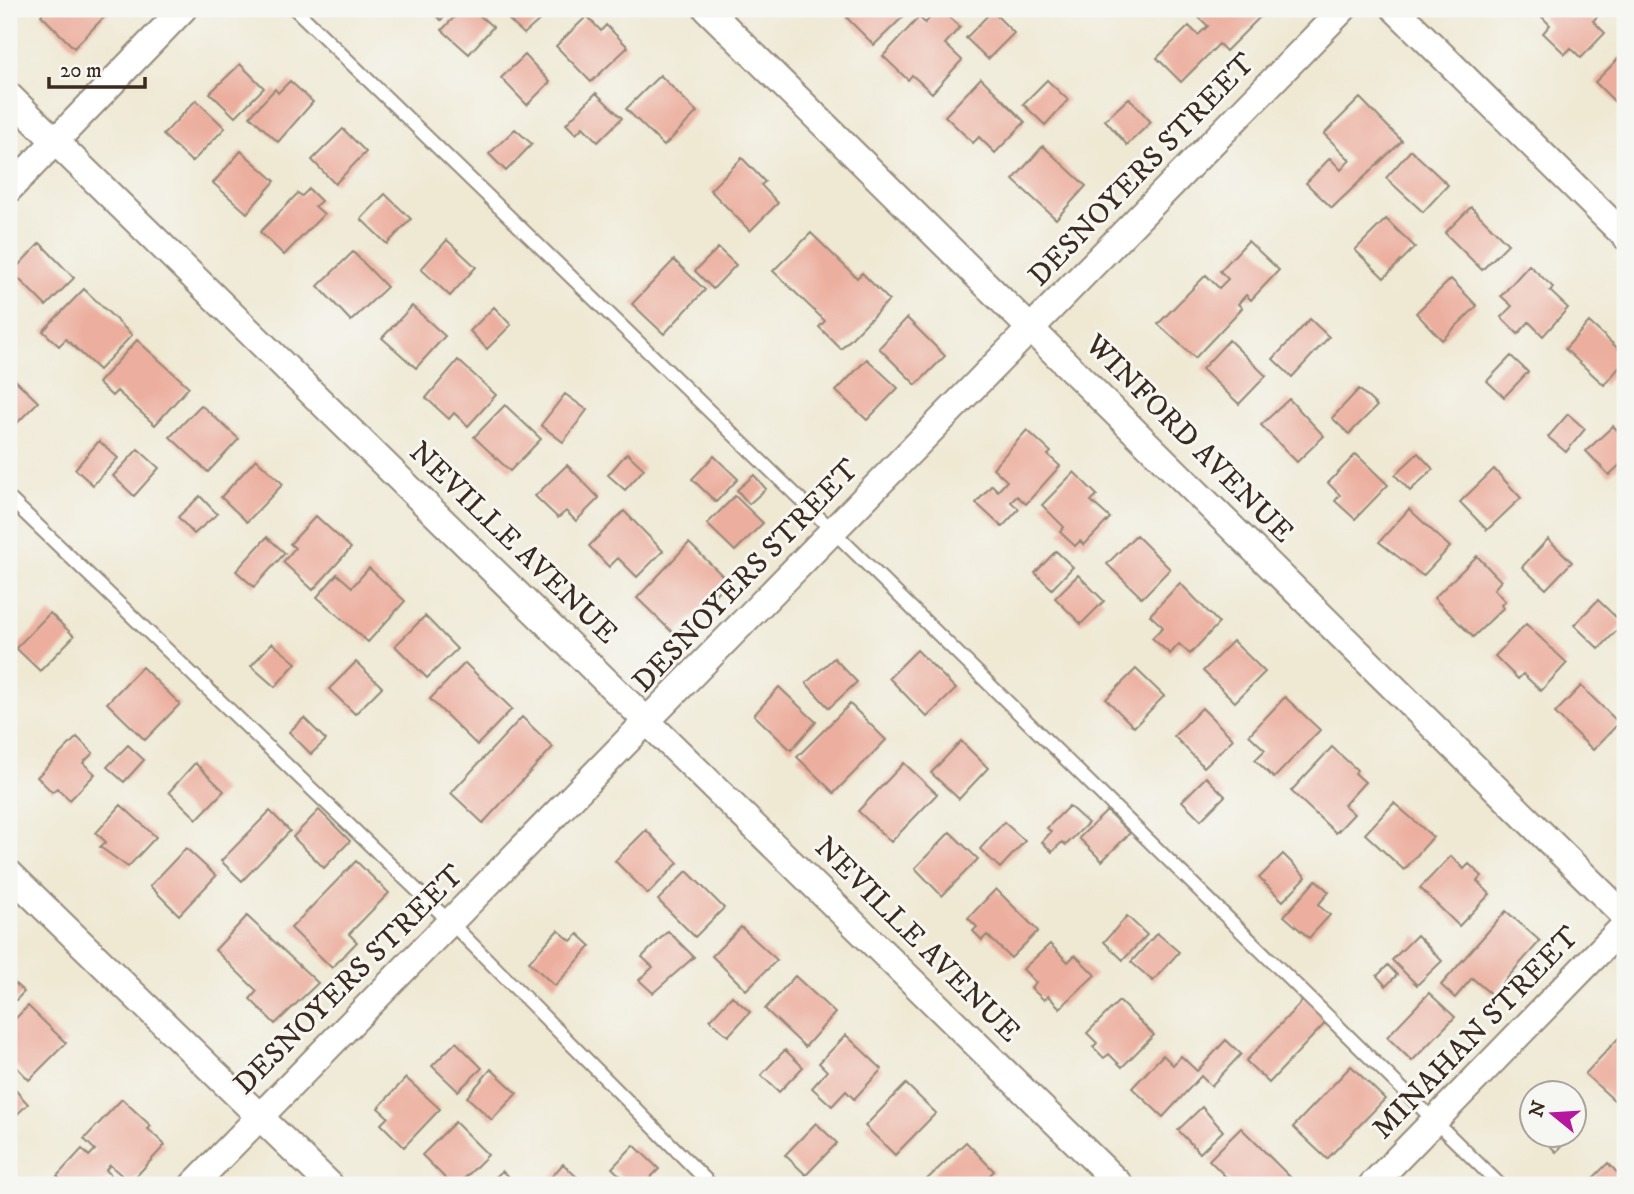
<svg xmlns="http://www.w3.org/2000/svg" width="1634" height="1194" font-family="'IM FELL DW Pica',serif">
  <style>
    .building { fill: #ecaf9f }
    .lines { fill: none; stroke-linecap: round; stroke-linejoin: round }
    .lane-casing { stroke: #958a79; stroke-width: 16 }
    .street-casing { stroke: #958a79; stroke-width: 30 }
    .lane { stroke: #fff; stroke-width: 12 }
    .street { stroke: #fff; stroke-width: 26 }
    .labels { text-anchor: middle; stroke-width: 6; stroke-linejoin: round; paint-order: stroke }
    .street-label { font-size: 30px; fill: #3b2a1e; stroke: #f6f6f2 }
  </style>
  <rect width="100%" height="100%" fill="#f6f6f2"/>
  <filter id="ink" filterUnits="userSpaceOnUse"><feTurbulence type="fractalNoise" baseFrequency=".0143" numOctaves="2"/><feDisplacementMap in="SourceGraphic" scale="14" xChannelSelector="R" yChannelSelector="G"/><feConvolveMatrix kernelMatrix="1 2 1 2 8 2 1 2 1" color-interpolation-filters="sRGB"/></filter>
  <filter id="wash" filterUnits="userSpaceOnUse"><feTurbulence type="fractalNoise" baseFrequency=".00686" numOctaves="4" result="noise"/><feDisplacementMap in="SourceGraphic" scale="28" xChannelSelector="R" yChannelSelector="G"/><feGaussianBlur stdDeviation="1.57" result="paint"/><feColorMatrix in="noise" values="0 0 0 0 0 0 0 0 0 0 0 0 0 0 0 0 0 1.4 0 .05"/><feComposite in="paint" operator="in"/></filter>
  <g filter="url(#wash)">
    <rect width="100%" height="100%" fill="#efe9d4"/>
    <g id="blocks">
      <!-- building -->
      <path class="building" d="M47,9H112L74,48L41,15Z
        M429,9H452L441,20Z
        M462,9H472L493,27L469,54L442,30Z
        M519,9H552L524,34L509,20Z
        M848,9H911L874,45L847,18L852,13Z
        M939,9L960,27L945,44L962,60L932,93L912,75L908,80L883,56L919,17L925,23Z
        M1190,9H1268L1226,51L1219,44L1181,82L1157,58L1189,26L1198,35L1208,26Z
        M1550,9H1604L1593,21L1605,33L1581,58L1571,48L1565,54L1543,33L1550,25L1542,17Z
        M992,11L1014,33L988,59L966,38Z
        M587,16L601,31L606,25L628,47L591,82L556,46Z
        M525,55L550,82L527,105L501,78Z
        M1620,57L1625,62V112L1595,82Z
        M240,64L264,88L235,117L210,93Z
        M660,75L697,112L664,146L626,109Z
        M981,78L1025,122L995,153L979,137L973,143L945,116Z
        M1047,80L1068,100L1045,125L1023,104Z
        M290,81L313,102L278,142L250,116L275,89L278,93Z
        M596,93L622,118L598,142L583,127L576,134L566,124Z
        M1129,98L1151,122L1127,145L1105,120Z
        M1360,98L1402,141L1332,208L1306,183L1330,158L1341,170L1350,160L1324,134Z
        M196,100L225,128L192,162L163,135Z
        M343,129L366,152L335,184L312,160Z
        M515,129L532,144L506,171L489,154Z
        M1043,146L1086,186L1056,219L1013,180Z
        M1411,150L1448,185L1423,212L1386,178Z
        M241,151L275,181L247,213L213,183Z
        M742,158L765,182L761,185L778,203L750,231L710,190Z
        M309,189L321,201L315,206L324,214L284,255L260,232L298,193L302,196Z
        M385,194L411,219L387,244L361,219Z
        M1471,207L1508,244L1482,270L1445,233Z
        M1386,219L1415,247L1384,278L1355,250Z
        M811,233L857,278L862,273L889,300L841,349L819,327L825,321L773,271Z
        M447,240L476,267L450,296L421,269Z
        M1248,241L1279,270L1251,300L1246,295L1238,304L1242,308L1195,358L1158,324L1206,275L1219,288L1228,279L1220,271Z
        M40,243L74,278L46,306L12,272Z
        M718,248L736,265L713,289L695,271Z
        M353,252L387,287L351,321L318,286Z
        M674,260L705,290L664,334L632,304Z
        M1529,265L1553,287L1550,291L1568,308L1543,336L1529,322L1518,334L1501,317L1512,306L1501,296Z
        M1451,279L1477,306L1442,340L1416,313Z
        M84,289L132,335L99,370L66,339L59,346L43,331Z
        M412,306L445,336L416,368L382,338Z
        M494,307L511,325L487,349L470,331Z
        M907,318L945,356L916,385L879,348Z
        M1310,319L1329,337L1292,377L1273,359Z
        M1589,322L1625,355V361L1604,385L1565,349Z
        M137,340L189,387L155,425L117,391L112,396L98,383Z
        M1229,340L1266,376L1239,404L1202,369Z
        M1511,356L1528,372L1504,397L1487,381Z
        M867,359L898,388L867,420L836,391Z
        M458,360L496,395L468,426L454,413L449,419L426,398Z
        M12,377L38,402L15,425L9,419V380Z
        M1359,389L1377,406L1349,434L1332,418Z
        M565,394L587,410L563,442L541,425Z
        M1289,399L1324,436L1297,462L1261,425Z
        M201,405L239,439L208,472L170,437Z
        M505,405L541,439L510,471L474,437Z
        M1568,414L1585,429L1566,452L1548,437Z
        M1613,426L1623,436L1625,434V460L1609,475L1586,451Z
        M1027,430L1051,452L1048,455L1060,466L1026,504L1017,496L1011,502L1019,509L1002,527L976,503L992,485L998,491L1007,481L993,468Z
        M99,441L118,458L93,485L75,469Z
        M138,449L159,468L134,496L113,476Z
        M627,453L644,469L625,490L608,475Z
        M1418,453L1433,469L1410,491L1395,475Z
        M1356,454L1388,485L1355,519L1335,501L1340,495L1328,483Z
        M714,456L738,479L716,502L692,479Z
        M256,459L283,484L247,522L221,497Z
        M567,465L599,498L576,521L566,511L558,518L535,496Z
        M1494,469L1521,498L1487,530L1460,502Z
        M1074,472L1097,495L1091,501L1110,518L1084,545L1080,541L1075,546L1060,532L1064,527L1042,505Z
        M754,475L766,489L749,504L737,490Z
        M200,496L217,514L194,534L178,517Z
        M735,496L763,523L735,551L707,524Z
        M1409,509L1450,547L1423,576L1379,542Z
        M624,511L663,551L637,577L618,558L609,567L589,546Z
        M316,516L351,548L313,590L283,562L295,548L290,544Z
        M1136,535L1170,569L1142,598L1107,564Z
        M267,537L285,553L254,587L236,571Z
        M1548,539L1572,562L1546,589L1522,567Z
        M689,543L728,581L675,635L637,598Z
        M1056,551L1073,567L1052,589L1035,573Z
        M1477,556L1501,581L1494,589L1505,601L1501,605L1503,608L1473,637L1434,598Z
        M369,568L405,601L368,642L317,597L337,574L352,587Z
        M1078,575L1104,601L1081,624L1055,598Z
        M1180,583L1219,623L1190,654L1179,644L1170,654L1152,638L1163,627L1150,615Z
        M1598,600L1623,624L1599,649L1574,625Z
        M50,613L74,636L40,671L16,648Z
        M425,616L457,649L427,678L395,646Z
        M1526,624L1567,663L1541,691L1523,674L1518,679L1495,656Z
        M1233,641L1265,672L1235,702L1203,671Z
        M272,643L296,663L275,687L251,666Z
        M917,650L956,689L927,717L889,678Z
        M834,658L857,682L829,708L806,683Z
        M356,662L382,687L355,714L329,689Z
        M465,663L512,709L477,745L430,699Z
        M142,667L180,704L145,740L107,703Z
        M1136,669L1164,696L1134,727L1106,699Z
        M1581,686L1619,723L1593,750L1555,713Z
        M779,687L816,722L791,750L754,715Z
        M1285,697L1320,730L1274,778L1255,760L1265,750L1249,735Z
        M850,704L886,740L834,793L797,757Z
        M1202,708L1233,739L1204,767L1174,736Z
        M522,717L553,747L483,823L451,793Z
        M304,718L326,740L311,754L289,732Z
        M77,737L93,753L83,763L95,774L70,800L57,788L52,792L37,777Z
        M961,741L988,768L959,799L931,773Z
        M128,745L144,760L124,782L107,767Z
        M1332,747L1357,770L1355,773L1365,782L1344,805L1354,814L1336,833L1291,791Z
        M195,763L224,791L197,819L169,792Z
        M904,763L937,794L891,842L858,811Z
        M1206,777L1225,796L1201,820L1182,801Z
        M1394,803L1433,837L1404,870L1365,834Z
        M121,805L156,837L128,867L100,847L106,842L96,833Z
        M1069,806L1088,823L1066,845L1062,842L1052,852L1042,842L1051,832L1047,828Z
        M319,810L350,841L324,868L293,837Z
        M270,811L290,831L242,881L221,861Z
        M1107,811L1130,833L1102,861L1079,838Z
        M1004,822L1025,841L1000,868L980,849Z
        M646,830L678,863L648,894L615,861Z
        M950,832L978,859L942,896L915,868Z
        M186,848L216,876L179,915L150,886Z
        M1283,854L1306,877L1283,901L1259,878Z
        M1451,856L1464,869L1469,864L1482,876L1477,881L1490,894L1459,926L1420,888Z
        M356,861L389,893L349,934L357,942L332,968L291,928Z
        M687,871L724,908L695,937L658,900Z
        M1316,880L1329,892L1318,905L1330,915L1309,938L1284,916Z
        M996,889L1038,931L1011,958L987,935L982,940L973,931L977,927L968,918Z
        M1506,911L1540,941L1492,995L1472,978L1455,998L1441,985Z
        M247,916L318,983L275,1024L250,999L257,991L215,950Z
        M1127,916L1147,935L1123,960L1104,942Z
        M741,927L777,960L746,990L712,956Z
        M558,930L571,941L578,934L591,946L555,986L529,962Z
        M668,931L694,957L653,993L639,980L653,967L642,957Z
        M1157,933L1179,952L1153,981L1131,962Z
        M1417,935L1442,961L1417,985L1392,960Z
        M1050,944L1068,962L1075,955L1095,975L1060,1008L1048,996L1044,1000L1031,988L1036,983L1023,969Z
        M1388,965L1397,975L1386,986L1377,976Z
        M795,976L835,1013L805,1047L765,1009Z
        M9,978L24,992L9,1007Z
        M1429,993L1455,1017L1412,1061L1387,1037Z
        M732,996L750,1012L728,1036L710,1020Z
        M1307,996L1330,1018L1269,1083L1246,1061Z
        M1119,1001L1154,1035L1122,1067L1109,1054L1104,1058L1093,1047L1097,1043L1087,1033Z
        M28,1006L66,1043L29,1080L9,1059V1025Z
        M1625,1031V1090L1615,1101L1585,1074Z
        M846,1035L882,1069L854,1099L846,1091L832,1106L812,1088L827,1071L819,1063Z
        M1226,1040L1241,1054L1211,1086L1201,1076L1163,1117L1132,1088L1163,1055L1173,1065L1181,1056L1197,1071Z
        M456,1042L482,1068L458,1091L432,1066Z
        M785,1050L803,1067L779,1092L761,1075Z
        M1351,1066L1385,1099L1327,1159L1293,1127Z
        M491,1069L517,1093L492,1120L467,1097Z
        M406,1078L440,1109L404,1147L381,1124L388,1117L378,1108Z
        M9,1083L28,1104L9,1122Z
        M906,1084L936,1113L895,1155L865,1126Z
        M122,1099L151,1126L148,1129L165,1145L130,1183L110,1165L106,1170L111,1175L102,1185H66L57,1176L82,1149L89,1156L95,1150L84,1139Z
        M1202,1107L1223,1131L1200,1153L1178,1130Z
        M455,1122L488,1155L458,1185H452L422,1155Z
        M816,1123L837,1143L806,1175L785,1155Z
        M1241,1128L1298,1185H1234L1209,1160Z
        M1539,1134H1573L1556,1152Z
        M966,1142L994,1171L980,1185H921Z
        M634,1145L659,1169L643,1185H630L612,1168Z
        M1608,1163L1625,1181V1185H1586Z
        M563,1164L581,1181L577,1185H544Z
        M502,1171L517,1185H488Z"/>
    </g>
  </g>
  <g filter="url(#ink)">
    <use href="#blocks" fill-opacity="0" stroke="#958a79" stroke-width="2"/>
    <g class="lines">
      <defs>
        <path id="lane" d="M295,9L834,532L1500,1185
          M9,498L451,923L711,1185"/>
        <path id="street" d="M707,9L1625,916
          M1395,9L1625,236
          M9,96L1120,1185
          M9,189L183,9
          M9,873L330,1185
          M193,1185L1343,9
          M1372,1185L1625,925"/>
      </defs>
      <!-- lane casing -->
      <use href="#lane" class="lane-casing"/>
      <!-- street casing -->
      <use href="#street" class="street-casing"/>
      <!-- lane -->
      <use href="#lane" class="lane"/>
      <!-- street -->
      <use href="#street" class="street"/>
    </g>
  </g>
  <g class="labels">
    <!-- street labels -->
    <g class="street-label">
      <text transform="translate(1141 169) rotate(-46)" y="10">DESNOYERS STREET</text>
      <text transform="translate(1190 438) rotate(45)" y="10">WINFORD AVENUE</text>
      <text transform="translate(514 542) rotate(44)" y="10">NEVILLE AVENUE</text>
      <text transform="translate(745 575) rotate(-46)" y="10">DESNOYERS STREET</text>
      <text transform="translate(918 939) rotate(45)" y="10">NEVILLE AVENUE</text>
      <text transform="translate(348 979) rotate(-45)" y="10">DESNOYERS STREET</text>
      <text transform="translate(1475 1032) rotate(-46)" y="10">MINAHAN STREET</text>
    </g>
  </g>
  <!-- margin -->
  <rect width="1634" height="1194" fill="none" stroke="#f6f6f2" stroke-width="35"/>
  <!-- north arrow -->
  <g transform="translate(1553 1114) rotate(288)"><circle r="33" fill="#f6f6f2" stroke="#aba49d" stroke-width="2"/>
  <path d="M0-5L12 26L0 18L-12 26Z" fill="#b5179e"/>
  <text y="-10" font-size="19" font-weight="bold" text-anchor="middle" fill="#3b2a1e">N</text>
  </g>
  <!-- scale -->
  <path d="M49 77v10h96v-10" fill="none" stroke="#3b2a1e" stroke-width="3.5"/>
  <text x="60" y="77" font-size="21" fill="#3b2a1e" stroke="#f6f6f2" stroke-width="5" paint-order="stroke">20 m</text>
</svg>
